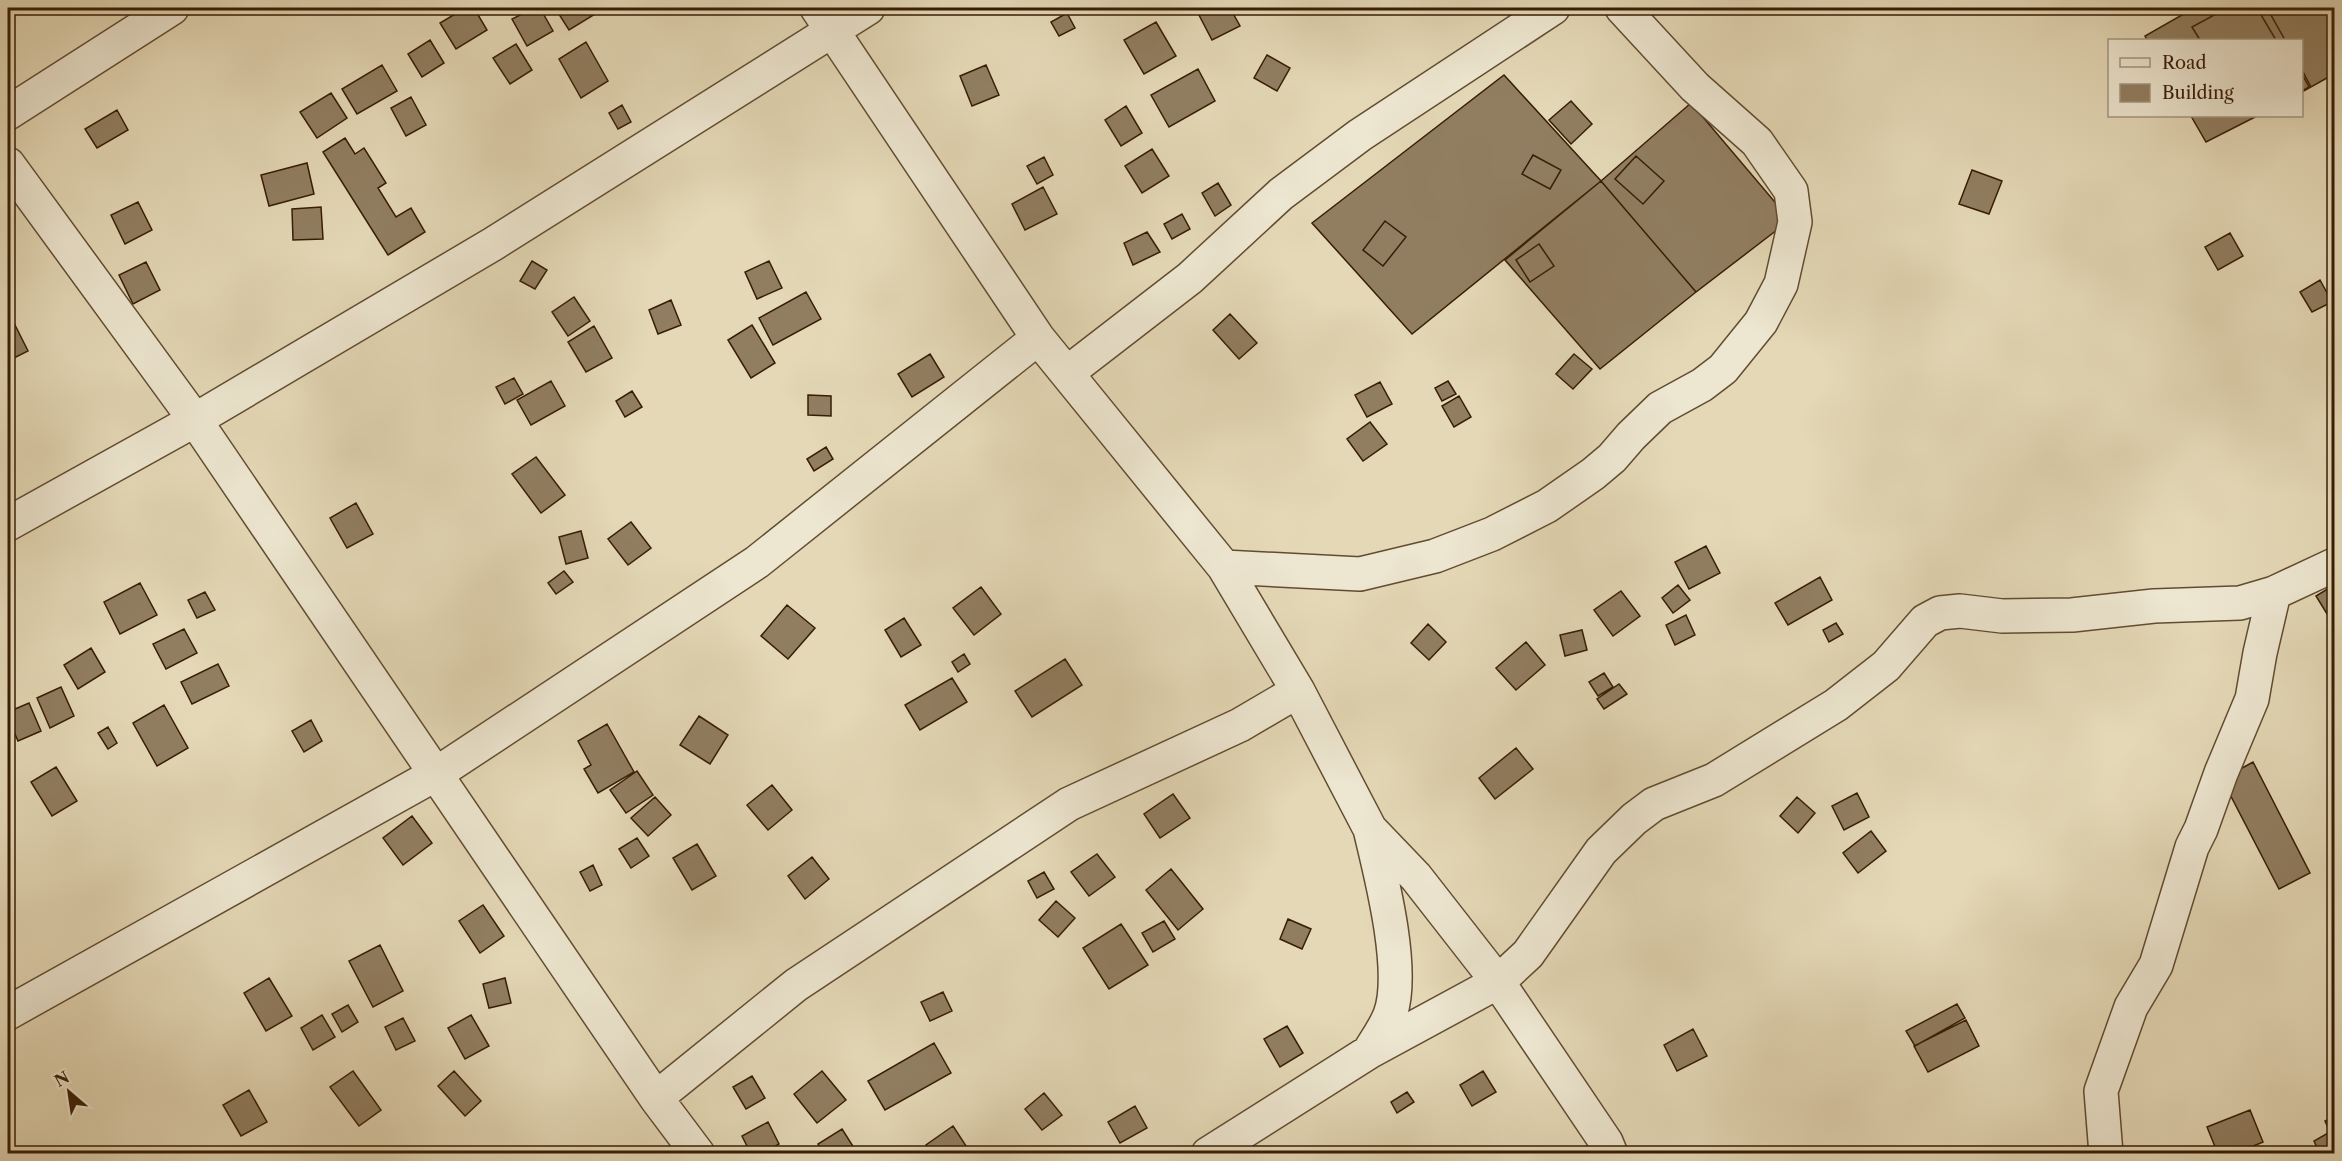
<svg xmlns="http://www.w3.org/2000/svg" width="2342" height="1161" font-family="'Libre Caslon Text',serif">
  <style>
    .building { fill: #917e61; stroke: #371d05; stroke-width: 1.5 }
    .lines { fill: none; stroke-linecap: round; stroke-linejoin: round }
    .street-casing { stroke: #624c31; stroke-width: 36 }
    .street { stroke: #ede6d0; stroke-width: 33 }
  </style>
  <rect width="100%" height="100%" fill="#e4d8b6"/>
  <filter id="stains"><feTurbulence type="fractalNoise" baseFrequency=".00333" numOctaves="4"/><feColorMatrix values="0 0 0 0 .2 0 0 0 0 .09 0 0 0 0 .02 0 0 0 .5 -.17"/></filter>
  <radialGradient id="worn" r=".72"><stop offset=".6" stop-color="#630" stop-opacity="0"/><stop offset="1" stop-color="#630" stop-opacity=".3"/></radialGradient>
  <!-- building -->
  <path class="building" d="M48,8H62L52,13Z
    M465,8H474L487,30L456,49L440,23Z
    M534,8H540L553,31L527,46L512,19Z
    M555,8H598L600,11L569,30Z
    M1213,8H1230L1240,26L1212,40L1199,15Z
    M2194,8H2267L2285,40H2147L2145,36Z
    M2227,8H2257L2276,40H2200L2192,27Z
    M2267,8H2334V74L2311,87L2302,70V40H2285Z
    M1067,13L1075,28L1059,36L1051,22Z
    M1156,22L1176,56L1144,74L1124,40Z
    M430,40L444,63L422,77L408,54Z
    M586,42L608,81L581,98L559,59Z
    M516,44L532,70L510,84L493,58Z
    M1267,55L1290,68L1277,91L1254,78Z
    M382,65L397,91L357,114L342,89Z
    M986,65L999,95L972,106L960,76Z
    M1198,69L1215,101L1169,127L1151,95Z
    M2302,70L2311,87L2302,92Z
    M2302,74L2309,87L2302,91Z
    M1504,75L1601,181L1412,334L1312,223Z
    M331,93L347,118L317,138L300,112Z
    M411,97L426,125L406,136L391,108Z
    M1571,101L1592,124L1571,144L1549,120Z
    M1691,103L1790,220L1696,292L1601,181Z
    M622,105L631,122L618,129L609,113Z
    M1126,106L1142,133L1121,146L1105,120Z
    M117,110L128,130L97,148L85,129Z
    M2191,116H2257L2206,142Z
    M345,138L355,154L364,148L386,183L378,188L396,217L411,208L425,232L388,255L323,152Z
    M1152,149L1169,176L1142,193L1125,166Z
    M1533,155L1561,170L1550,189L1522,174Z
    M1636,156L1664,181L1643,204L1615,179Z
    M1044,157L1053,175L1037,184L1027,166Z
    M307,163L314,194L269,206L261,175Z
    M1972,170L2002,181L1989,214L1959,204Z
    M1601,181L1696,292L1600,369L1505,260Z
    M1218,183L1231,205L1215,216L1202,193Z
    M1043,187L1057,214L1025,230L1012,204Z
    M138,202L152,230L125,244L111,215Z
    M321,207L323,239L293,240L292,209Z
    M1182,214L1190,229L1172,239L1164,224Z
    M1385,221L1406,237L1383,266L1363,250Z
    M1147,232L1160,252L1133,265L1124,243Z
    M2230,233L2243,256L2218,270L2205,247Z
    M1539,244L1554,266L1530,282L1516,260Z
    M532,261L547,270L535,289L520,281Z
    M769,261L782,288L757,299L745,272Z
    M146,262L160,290L133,304L119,275Z
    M2320,280L2332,302L2312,312L2300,292Z
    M806,292L821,319L773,345L759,318Z
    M574,297L590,321L568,336L552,312Z
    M671,300L681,325L658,334L649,310Z
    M1230,314L1257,343L1239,359L1213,330Z
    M14,323L28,351L8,361V326Z
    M752,325L775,363L751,378L728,340Z
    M594,326L612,358L586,372L568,342Z
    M930,354L944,377L912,397L898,374Z
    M1574,354L1592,369L1573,389L1556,374Z
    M514,378L523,394L505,404L496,387Z
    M551,381L565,406L531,425L517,400Z
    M1448,381L1456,394L1442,401L1435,388Z
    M1380,382L1392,404L1367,417L1355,395Z
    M632,391L642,407L625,417L616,401Z
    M808,395L831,396V416L808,415Z
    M1459,396L1471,417L1454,427L1442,406Z
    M1370,422L1387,444L1363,461L1347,439Z
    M826,447L833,459L814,471L807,459Z
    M536,457L565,495L541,513L512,474Z
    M356,503L373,534L347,548L330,518Z
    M631,522L651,548L628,565L608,539Z
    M581,531L588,558L566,564L559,537Z
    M1706,546L1720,573L1689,589L1675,562Z
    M564,571L573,582L556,594L548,583Z
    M1820,577L1832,600L1788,625L1775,603Z
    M140,583L157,615L120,634L104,602Z
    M1678,585L1690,600L1673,613L1662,598Z
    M2334,585V620L2332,622L2316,596Z
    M981,587L1001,614L974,635L953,608Z
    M1621,591L1640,616L1613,636L1594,610Z
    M205,592L215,610L197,618L188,600Z
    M787,605L815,628L788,659L761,636Z
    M1686,615L1695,635L1675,645L1666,625Z
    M904,618L921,645L901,657L885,630Z
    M1836,623L1843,634L1829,642L1823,630Z
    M1428,624L1446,642L1429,660L1411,643Z
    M184,629L197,653L166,669L153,644Z
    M1582,630L1587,650L1565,656L1560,635Z
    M1526,642L1545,665L1516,690L1496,668Z
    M91,648L105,672L78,689L64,665Z
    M964,654L970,664L958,672L952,662Z
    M1065,659L1082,685L1032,717L1015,691Z
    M218,664L229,686L192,704L181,682Z
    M1604,673L1613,687L1598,696L1589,682Z
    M952,678L967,702L920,730L905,705Z
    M1619,684L1627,694L1604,709L1597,699Z
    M61,687L74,716L50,728L37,698Z
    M29,703L41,731L18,741L8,718V712Z
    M164,705L188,748L157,766L133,723Z
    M699,716L728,735L710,764L680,745Z
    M311,720L322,741L304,752L292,731Z
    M607,724L634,772L598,793L584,769L591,765L578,741Z
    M108,727L117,743L108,749L98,733Z
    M1516,748L1533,769L1495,799L1479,778Z
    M2253,762L2310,873L2279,889L2222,779Z
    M56,767L77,801L52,816L31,782Z
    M637,771L653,795L626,813L610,790Z
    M772,785L792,810L768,830L747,805Z
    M1857,793L1869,817L1844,830L1832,806Z
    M1173,794L1190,818L1160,838L1144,814Z
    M655,797L671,815L648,836L631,818Z
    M1797,797L1815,813L1798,833L1780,816Z
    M412,816L432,843L403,865L383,838Z
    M1871,831L1886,851L1858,873L1843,853Z
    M637,838L649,856L631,868L619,849Z
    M697,844L716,876L692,890L673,858Z
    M1097,854L1115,877L1089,896L1071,872Z
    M812,857L829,879L805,899L788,876Z
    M593,865L602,885L590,891L580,872Z
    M1171,869L1203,909L1178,930L1146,890Z
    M1044,872L1054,889L1037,898L1028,881Z
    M1056,901L1075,918L1058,937L1039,920Z
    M483,905L504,936L480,953L459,921Z
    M1288,919L1311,929L1302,949L1280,939Z
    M1164,921L1175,939L1153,952L1142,933Z
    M1121,924L1148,965L1109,989L1083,948Z
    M380,945L403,991L373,1007L349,961Z
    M269,978L292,1016L266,1031L244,993Z
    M505,978L511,1003L489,1008L483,984Z
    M943,992L952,1011L930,1021L921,1002Z
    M1957,1004L1965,1018L1915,1046L1906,1031Z
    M348,1005L358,1022L342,1032L332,1014Z
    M322,1015L335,1037L313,1050L301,1028Z
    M471,1015L489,1046L465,1059L448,1028Z
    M403,1018L415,1041L396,1050L385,1027Z
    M1966,1020L1979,1046L1928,1072L1914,1046Z
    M1287,1026L1303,1053L1280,1067L1264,1039Z
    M1693,1029L1707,1056L1677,1071L1664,1045Z
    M934,1043L951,1073L885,1110L868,1081Z
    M353,1071L381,1110L359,1126L330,1087Z
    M454,1071L481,1101L465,1116L438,1086Z
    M822,1071L846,1100L817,1123L794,1094Z
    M1483,1071L1496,1092L1472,1106L1460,1085Z
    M752,1076L765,1098L746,1109L733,1087Z
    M249,1090L267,1122L241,1136L223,1105Z
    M1407,1092L1414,1102L1397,1113L1391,1102Z
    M1044,1093L1062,1115L1042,1130L1025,1109Z
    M1135,1106L1147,1128L1120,1143L1108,1122Z
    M2250,1110L2263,1142L2234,1154H2218L2207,1127Z
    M2334,1116V1154H2320L2314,1141L2330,1132L2325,1121Z
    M768,1122L779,1144L763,1154H751L742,1136Z
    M953,1126L970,1152L932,1154L926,1145Z
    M842,1129L856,1151L852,1154H823L818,1144Z"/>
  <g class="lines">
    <defs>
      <path id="street" d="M817,8L1038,338L1224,567L1298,691L1370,829L1416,877L1498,982L1606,1142L1611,1154
        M8,113L172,8
        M8,164L195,420L656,1098L698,1154
        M1067,373L1190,278L1281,194L1360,135L1553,8
        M8,524L195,420L493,244L868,8
        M1224,567L1360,574L1435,556L1492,534L1547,506L1593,474L1612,458L1631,436L1660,408L1702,385L1723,369L1761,322L1781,284L1795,222L1791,191L1757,142L1695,87L1622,8
        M8,1013L436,774L757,562L1038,338
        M1369,1052C1376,1040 1385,1028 1390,1015C1406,971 1381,875 1370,829
        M656,1098L796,985L1069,804L1240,725L1298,691
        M1208,1154L1369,1052L1498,982L1528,954L1601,851L1634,819L1654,804L1714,780L1836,705L1886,666L1925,621L1940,613L1960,611L2002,616L2072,615L2154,606L2240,603L2274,593L2334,565
        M2106,1154L2101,1091L2131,1007L2156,965L2192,847L2201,829L2221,773L2252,699L2260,653L2274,593"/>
    </defs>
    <!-- street casing -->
    <use href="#street" class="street-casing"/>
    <!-- street -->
    <use href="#street" class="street"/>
  </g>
  <!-- margin -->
  <rect width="2342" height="1161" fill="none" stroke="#e4d8b6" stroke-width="30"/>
  <rect x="9" y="9" width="2324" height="1143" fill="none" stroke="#371d05" stroke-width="3"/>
  <rect x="15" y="15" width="2312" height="1131" fill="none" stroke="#371d05" stroke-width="1.5"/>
  <!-- legend -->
  <rect x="2108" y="39" width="195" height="78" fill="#ede6d0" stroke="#a4967f" stroke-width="1.5"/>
  <rect x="2120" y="58" width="30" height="9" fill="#ede6d0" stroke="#a4967f" stroke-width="1.5"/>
  <text x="2162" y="69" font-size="18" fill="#371d05">Road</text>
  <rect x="2120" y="84" width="30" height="18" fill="#917e61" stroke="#a4967f" stroke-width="1.5"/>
  <text x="2162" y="99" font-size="18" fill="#371d05">Building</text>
  <!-- north arrow -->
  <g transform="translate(69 1092) rotate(331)" stroke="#ede6d0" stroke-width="4.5" paint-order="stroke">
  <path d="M0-4.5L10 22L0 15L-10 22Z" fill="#371d05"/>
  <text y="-9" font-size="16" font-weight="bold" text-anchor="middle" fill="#371d05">N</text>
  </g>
  <rect width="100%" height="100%" filter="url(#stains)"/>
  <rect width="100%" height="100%" fill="url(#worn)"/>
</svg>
